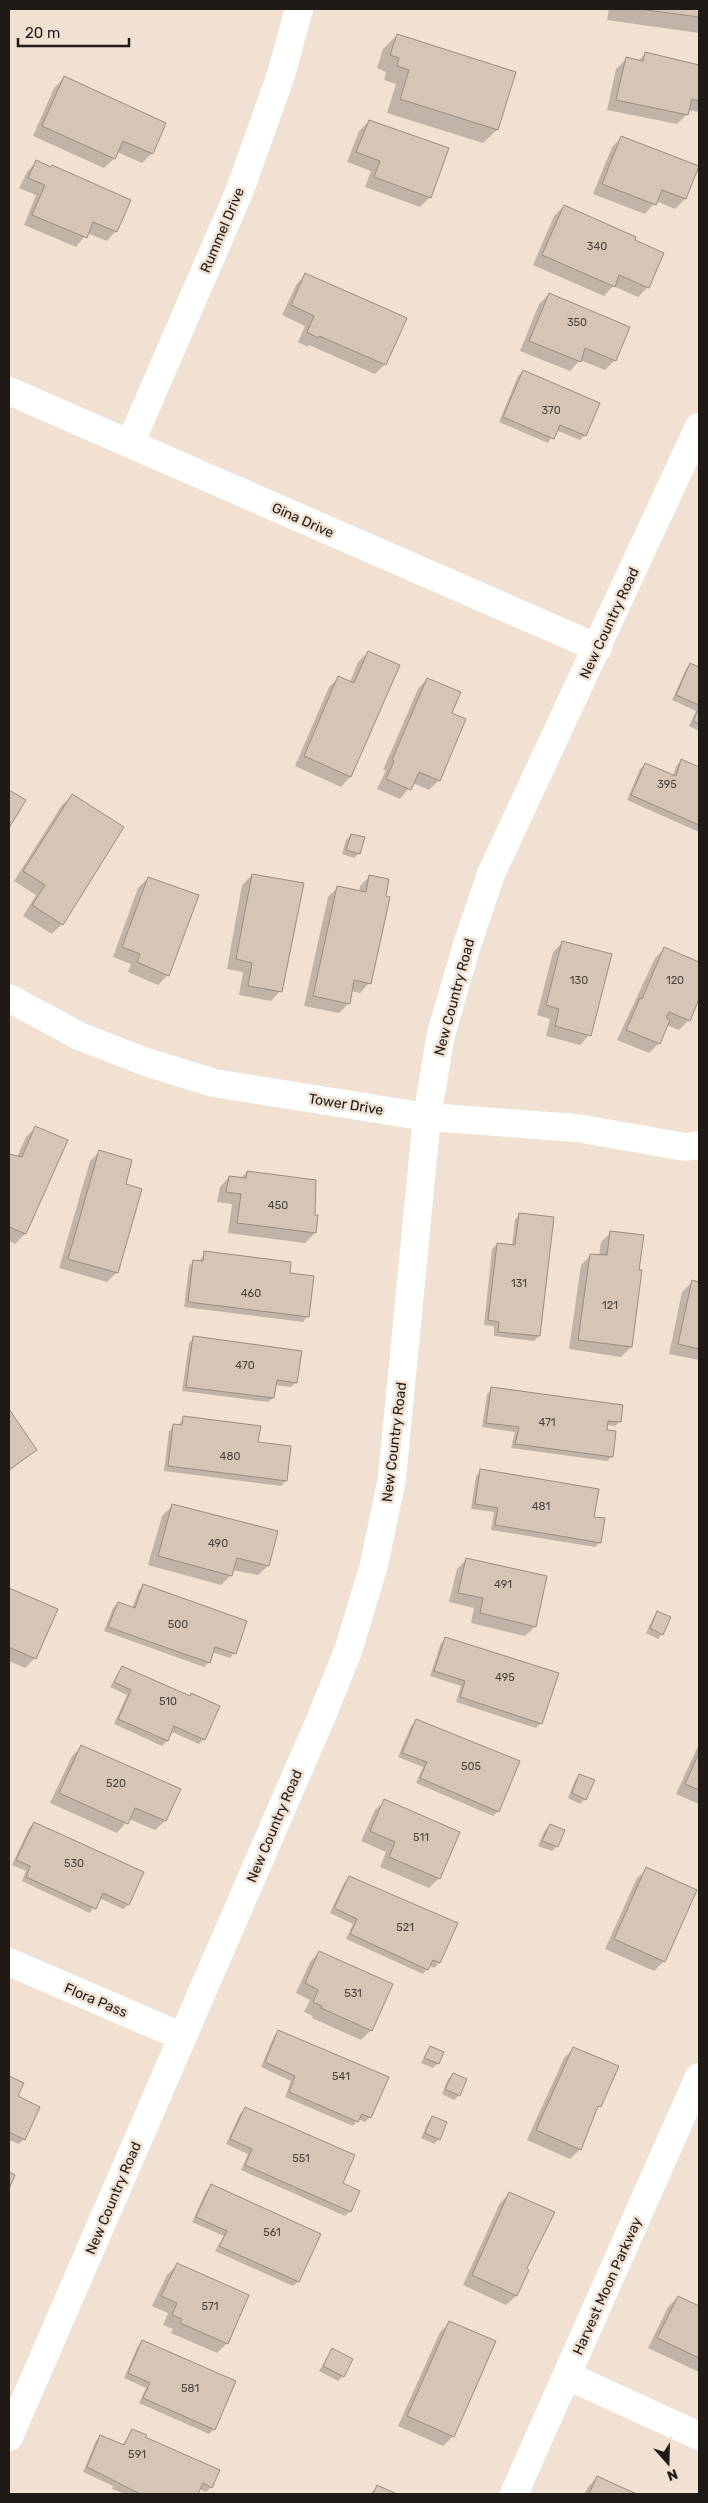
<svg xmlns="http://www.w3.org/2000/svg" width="708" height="2503" font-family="Rubik,sans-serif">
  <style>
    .shadow { fill: #0003 }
    .building { fill: #d4c5b7; stroke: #9b8d80 }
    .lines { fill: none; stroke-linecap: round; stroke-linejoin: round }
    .minor { stroke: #fff; stroke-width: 28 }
    .labels { text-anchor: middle; stroke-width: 5; stroke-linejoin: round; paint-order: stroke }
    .number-label { font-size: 11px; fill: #4c453e }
    .street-label { font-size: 14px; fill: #1f1a15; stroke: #f0e1d3 }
  </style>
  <rect width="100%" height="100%" fill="#f0e1d3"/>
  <!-- shadow -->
  <path class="shadow" d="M609,9H699V33L607,20Z
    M397,35L515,73L497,130L483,143L387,113L396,84L384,80L386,72L377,68L383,49Z
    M645,54L699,66V112L688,110L687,114L677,124L607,110L616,69L626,59L638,61Z
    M64,78L165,124L152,153L142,163L117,152L114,159L104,168L33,136L54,88Z
    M369,121L430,197L420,207L365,187L371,171L347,162L359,131Z
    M622,137L698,167L685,199L675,209L656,201L645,214L593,194L612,147Z
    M36,162L116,231L107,241L87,233L76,247L24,225L36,195L19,188L27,172Z
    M564,206L648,287L638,297L613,286L604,296L533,265L554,216Z
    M305,275L385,364L375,374L309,345L308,347L298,342L305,326L282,315L296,285Z
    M549,294L615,360L605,370L580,360L570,371L520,351L539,304Z
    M523,371L599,403L584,436L580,440L556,430L548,443L499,422L518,376Z
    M368,652L399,666L350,777L341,787L295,766L329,687L339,677L350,682L358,662Z
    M691,664L699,668V731L689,726L696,711L672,700L686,669Z
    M427,679L450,713L439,780L429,790L413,783L400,799L377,789L386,770H383L418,689Z
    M681,761L699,769V832L627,800L640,769L645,764L673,777L676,766Z
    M72,796L62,924L52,934L23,916L36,895L14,881L62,805Z
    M351,835L359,853L354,858L342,854L346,840Z
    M252,875L280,991L271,1001L239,995L243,972L227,969L242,885Z
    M370,876L385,897L369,983L360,993L351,991L349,1003L339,1013L304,1006L328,897L338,887L359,892L360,886Z
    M148,878L168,975L158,985L128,972L131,964L113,957L138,888Z
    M563,942L589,1035L580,1045L546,1036L550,1019L537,1015L553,952Z
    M664,949L699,964V995L689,1020L679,1030L666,1025L659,1043L649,1053L617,1040L655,958Z
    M36,1127L66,1141L25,1234L15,1244L9,1241V1156L17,1157L26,1137Z
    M99,1152L124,1185L117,1272L107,1282L59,1268L90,1161Z
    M247,1172L317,1216L315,1233L305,1243L228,1233L232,1204L217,1202L220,1187L229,1177L241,1178Z
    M520,1215L539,1336L534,1341L494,1336V1326L484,1325L492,1249L497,1244L512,1246L515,1219Z
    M611,1232L631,1347L621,1357L569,1349L581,1265L591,1255L599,1256L601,1242Z
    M205,1252L288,1274L313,1277L307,1317L303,1322L184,1307L189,1266L194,1261L199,1262Z
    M692,1282L699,1283V1360L669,1354L682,1292Z
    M194,1338L296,1382L291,1387L275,1385L273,1398L268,1402L182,1391L189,1343Z
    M492,1389L620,1421L615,1426L606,1425L612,1456L607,1461L511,1448L515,1432L482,1427L487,1394Z
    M9,1412L35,1450L9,1471Z
    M184,1417L257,1443L290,1447L286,1481L281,1486L164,1471L169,1431L174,1426H178Z
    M481,1471L593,1518L600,1542L595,1547L491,1530L494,1512L471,1509L476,1476Z
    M172,1506L268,1566L258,1575L232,1570L231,1575L221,1585L148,1565L162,1516Z
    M467,1559L535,1626L525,1636L471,1623L474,1608L449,1602L457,1569Z
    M144,1585L234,1653L230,1658L212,1652L209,1662L204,1667L104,1631L113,1608L118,1603L132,1608L139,1590Z
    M9,1589L56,1610L35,1658L25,1668L9,1661Z
    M657,1613L662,1634L658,1639L646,1633L653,1618Z
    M446,1638L541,1723L536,1728L456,1702L461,1686L430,1676L441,1643Z
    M122,1667L204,1739L199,1744L170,1731L167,1741L162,1746L114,1724L127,1695L110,1687Z
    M416,1721L498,1811L493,1816L416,1783L423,1767L398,1757L411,1726Z
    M699,1744V1804L676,1794Z
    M82,1746L165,1821L155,1830L129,1819L117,1833L50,1803L72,1756Z
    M580,1776L585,1799L580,1804L568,1798L575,1780Z
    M385,1801L439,1878L429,1888L380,1867L386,1852L361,1841L375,1810Z
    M34,1823L143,1873L128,1905L123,1909L99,1898L90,1913L22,1881L26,1871L12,1865L29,1828Z
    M550,1825L557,1846L552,1851L538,1846L545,1830Z
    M647,1869L664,1961L654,1971L605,1949L637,1878Z
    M349,1878L457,1924L439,1963L434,1968L429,1965L423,1974L346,1939L353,1924L330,1913L344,1883Z
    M319,1952L371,2030L361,2040L312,2018L313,2016L304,2012L310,2000L296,1993L310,1962Z
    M279,2032L370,2117L365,2122L358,2119L353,2126L285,2097L291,2081L261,2067L274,2036Z
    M430,2047L438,2063L433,2068L421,2063Z
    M574,2048L599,2106L595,2111L580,2149L570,2159L527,2140L564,2058Z
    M453,2074L459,2095L454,2100L442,2094L448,2079Z
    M9,2077L22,2083L16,2097L39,2107L24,2139L19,2144L9,2140Z
    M245,2109L341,2184L350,2211L345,2216L241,2170L248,2154L226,2144L240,2114Z
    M433,2117L439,2139L434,2144L421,2138L428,2122Z
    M211,2186L298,2282L293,2286L215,2251L224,2236L192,2222L206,2191Z
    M509,2194L525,2269L527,2270L516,2296L506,2305L463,2285L500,2203Z
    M177,2265L227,2343L217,2353L171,2333L173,2329L163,2325L168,2313L152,2306L167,2275Z
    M678,2297L699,2307V2372L648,2348L668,2307Z
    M450,2322L453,2436L443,2446L398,2426L440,2332Z
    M143,2342L214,2429L209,2434L139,2403L146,2388L124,2378L138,2346Z
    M332,2349L343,2376L338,2381L319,2371Z
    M132,2430L144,2438L211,2487L206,2492L199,2489L197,2494H125L112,2489L113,2486L83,2472L96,2441L101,2436L122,2446Z
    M597,2477L634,2494H584L588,2487Z
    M378,2486L394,2494H370Z"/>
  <!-- building -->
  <path class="building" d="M639,9H699V17Z
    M397,34L516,72L498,130L400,99L409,70L397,66L399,58L390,55Z
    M645,52L699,65V101L692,99L688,115L616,100L626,57L643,61Z
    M64,76L166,123L153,154L123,141L115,159L42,126Z
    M369,120L449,148L431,198L374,177L380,161L356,152Z
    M621,136L699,166L686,199L662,190L656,205L602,184Z
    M36,160L51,167L52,165L131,200L117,232L93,222L87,238L32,215L45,185L28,178Z
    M564,205L636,237L635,240L664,253L649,288L619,275L615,287L542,255Z
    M305,273L407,318L386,365L319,336L318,338L307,332L314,316L291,305Z
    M549,293L630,327L616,361L585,348L581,362L529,341Z
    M523,370L600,403L586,436L560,425L554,439L503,417Z
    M368,651L400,665L351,777L304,756L338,676L354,683Z
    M690,663L699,667V705L676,695Z
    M427,678L461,692L452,713L466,719L440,781L419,772L411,790L386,779L394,761L392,760Z
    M699,708V724L693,721Z
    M681,759L699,767V825L631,795L645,763L676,776Z
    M9,790L26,800L9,828Z
    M72,794L124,827L63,925L32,905L45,885L23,871Z
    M351,834L365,837L360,854L346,850Z
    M252,874L304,883L282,992L248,986L252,963L236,959Z
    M369,875L389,879L386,896L390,897L371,984L354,980L350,1004L313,996L337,886L366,892Z
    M148,877L199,895L169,976L137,962L140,954L122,947Z
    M562,941L612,954L591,1036L555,1026L559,1009L546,1005Z
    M664,947L699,962V999L690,1021L669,1012L666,1018L670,1020L660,1044L626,1030L640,998L642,999Z
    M35,1126L68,1140L26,1234L9,1227V1154L22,1157Z
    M99,1150L132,1160L126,1184L142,1189L118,1273L68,1259Z
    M247,1171L316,1180L315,1215H318L316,1233L237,1223L241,1194L226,1192L229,1176L246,1178Z
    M519,1213L554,1217L540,1336L498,1332L499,1322L488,1320L497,1243L515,1245Z
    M610,1231L644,1235L639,1270H642L632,1347L578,1340L590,1254L607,1255Z
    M204,1251L291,1262L290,1273L314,1276L309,1317L188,1302L193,1260L203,1261Z
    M692,1280L699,1282V1349L678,1344Z
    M193,1336L302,1351L297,1383L277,1380L274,1398L186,1387Z
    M491,1387L623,1405L621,1422L608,1421L607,1430L616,1431L613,1457L515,1444L519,1427L486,1423Z
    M9,1409L37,1450L9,1470Z
    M183,1416L261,1426L258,1442L291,1446L287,1481L168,1466L173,1424L182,1425Z
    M480,1469L599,1489L594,1517L605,1518L601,1543L495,1525L498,1508L475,1504Z
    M172,1504L278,1531L269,1566L237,1558L232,1576L158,1556Z
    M466,1558L547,1576L536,1627L480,1613L483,1598L458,1593Z
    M143,1584L247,1621L236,1654L215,1647L210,1663L108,1627L118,1602L135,1608Z
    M9,1588L58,1609L36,1659L9,1647Z
    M657,1611L671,1617L663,1635L650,1628Z
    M445,1637L559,1673L542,1724L460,1697L465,1681L434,1671Z
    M122,1666L190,1696L191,1693L220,1706L205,1740L174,1726L168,1741L118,1719L131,1690L114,1682Z
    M416,1719L520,1761L499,1812L420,1778L427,1762L402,1753Z
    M81,1745L181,1789L166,1821L135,1808L128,1824L59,1793Z
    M699,1753V1790L685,1784Z
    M579,1774L595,1780L586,1800L572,1793Z
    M384,1799L460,1832L440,1879L389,1857L395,1842L370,1831Z
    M34,1822L144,1872L129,1905L103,1893L96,1909L26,1877L30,1866L16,1860Z
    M550,1824L565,1830L558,1847L542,1841Z
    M646,1867L697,1890L665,1962L614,1939Z
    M349,1876L458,1923L440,1963L433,1960L428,1970L350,1934L357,1919L334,1908Z
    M319,1951L393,1984L372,2031L321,2008L322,2006L313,2002L318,1990L305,1983Z
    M278,2030L389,2077L371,2118L362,2114L358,2122L289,2092L295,2076L265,2062Z
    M430,2046L444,2052L439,2064L424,2058Z
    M573,2047L619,2066L601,2107L598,2106L581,2150L536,2130Z
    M453,2073L467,2079L460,2096L445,2089Z
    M9,2076L24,2083L18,2096L40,2107L25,2140L9,2132Z
    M245,2107L355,2155L343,2183L360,2191L351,2212L245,2165L252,2149L230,2139Z
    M432,2116L447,2122L440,2140L425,2133Z
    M9,2172L15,2175L9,2189Z
    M211,2184L321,2234L299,2282L219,2246L227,2231L196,2217Z
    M509,2192L555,2212L527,2268L529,2270L517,2296L472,2275Z
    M177,2263L249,2295L228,2344L180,2323L182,2319L172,2315L177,2303L161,2296Z
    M678,2296L699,2306V2358L657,2338Z
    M449,2321L496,2341L454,2437L407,2416Z
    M142,2340L236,2381L215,2430L143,2398L150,2383L128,2373Z
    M332,2348L353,2359L344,2377L323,2366Z
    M132,2429L147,2435L145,2437L220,2470L212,2488L203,2483L198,2494H140L87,2467L100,2435L124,2445Z
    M597,2476L621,2487L637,2494H589Z
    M377,2485L397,2494H373Z"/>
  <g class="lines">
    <!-- minor -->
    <path class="minor" d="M9,391L598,648
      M130,444L240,190L281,75L299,9
      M9,998L79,1036L146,1062L214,1083L427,1117L577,1128L685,1147L699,1145
      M9,1962L183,2037
      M568,2376L699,2436
      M9,2437L321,1718L348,1651L374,1565L392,1478L427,1117L441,1034L467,945L491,874L699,427
      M514,2494L699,2077"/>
  </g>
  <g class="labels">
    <!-- number labels -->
    <g class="number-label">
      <text x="597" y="250">340</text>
      <text x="577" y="326">350</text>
      <text x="551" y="414">370</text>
      <text x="667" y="788">395</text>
      <text x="579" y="984">130</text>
      <text x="675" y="984">120</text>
      <text x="278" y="1209">450</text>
      <text x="519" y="1287">131</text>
      <text x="251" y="1297">460</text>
      <text x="610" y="1309">121</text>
      <text x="245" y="1369">470</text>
      <text x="547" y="1426">471</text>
      <text x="230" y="1460">480</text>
      <text x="541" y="1510">481</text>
      <text x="218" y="1547">490</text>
      <text x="503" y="1588">491</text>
      <text x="178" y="1628">500</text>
      <text x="505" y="1681">495</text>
      <text x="168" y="1705">510</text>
      <text x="471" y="1770">505</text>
      <text x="116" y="1787">520</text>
      <text x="421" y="1841">511</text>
      <text x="74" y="1867">530</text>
      <text x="405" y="1931">521</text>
      <text x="353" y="1997">531</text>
      <text x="341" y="2080">541</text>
      <text x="301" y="2162">551</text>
      <text x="272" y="2236">561</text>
      <text x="210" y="2310">571</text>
      <text x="190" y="2392">581</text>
      <text x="137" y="2458">591</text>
    </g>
    <!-- street labels -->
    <g class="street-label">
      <text transform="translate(222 230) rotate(-67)" y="5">Rummel Drive</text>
      <text transform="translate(303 520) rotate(24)" y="5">Gina Drive</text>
      <text transform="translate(609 623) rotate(-65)" y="5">New Country Road</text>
      <text transform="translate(454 997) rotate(-75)" y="5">New Country Road</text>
      <text transform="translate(346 1104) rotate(9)" y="5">Tower Drive</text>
      <text transform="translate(394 1442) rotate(-83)" y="5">New Country Road</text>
      <text transform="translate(274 1826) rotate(-67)" y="5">New Country Road</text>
      <text transform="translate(96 2000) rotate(23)" y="5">Flora Pass</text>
      <text transform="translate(113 2198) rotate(-67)" y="5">New Country Road</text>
      <text transform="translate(607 2286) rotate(-66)" y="5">Harvest Moon Parkway</text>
    </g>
  </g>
  <!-- border -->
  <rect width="708" height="2503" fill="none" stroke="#1f1a15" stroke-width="20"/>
  <!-- north arrow -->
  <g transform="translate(668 2463) rotate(160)" stroke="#f0e1d3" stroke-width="4" paint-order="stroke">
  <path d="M0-4L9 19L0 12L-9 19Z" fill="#1f1a15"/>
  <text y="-8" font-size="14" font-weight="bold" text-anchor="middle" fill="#1f1a15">N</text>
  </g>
  <!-- scale -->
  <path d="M18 38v8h111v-8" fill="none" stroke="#1f1a15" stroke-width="2.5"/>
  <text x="25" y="38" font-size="15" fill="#1f1a15" stroke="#f0e1d3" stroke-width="4" paint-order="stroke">20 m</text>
</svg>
